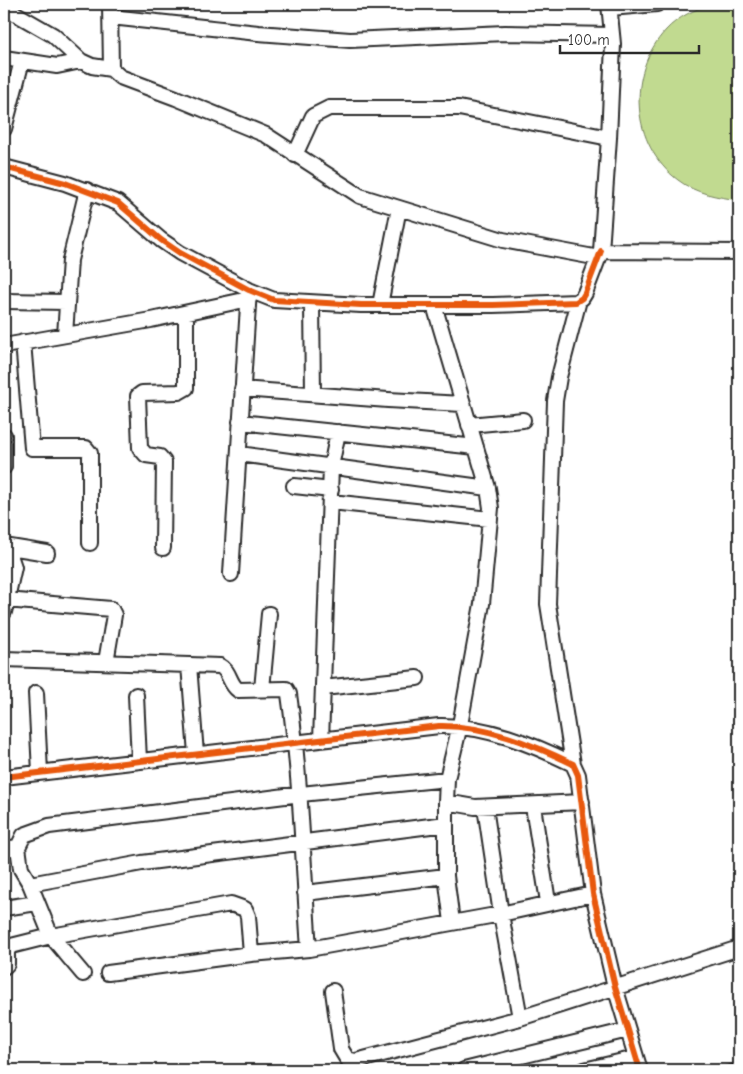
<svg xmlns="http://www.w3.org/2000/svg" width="743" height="1074" font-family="'Comic Neue',sans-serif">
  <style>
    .green { fill: #c1da90; stroke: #76825e }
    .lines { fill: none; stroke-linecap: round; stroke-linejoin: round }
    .minor-casing { stroke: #2b2b2b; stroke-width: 18 }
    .minor { stroke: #fff; stroke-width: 14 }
    .rail { stroke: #2b2b2b; stroke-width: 2.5 }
    .cycleway-casing { stroke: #fff; stroke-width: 9 }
    .cycleway { stroke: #e8590c; stroke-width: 6 }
  </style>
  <rect width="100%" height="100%" fill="#fff"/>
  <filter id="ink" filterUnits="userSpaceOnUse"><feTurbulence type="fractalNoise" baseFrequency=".02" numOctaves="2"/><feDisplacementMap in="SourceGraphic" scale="10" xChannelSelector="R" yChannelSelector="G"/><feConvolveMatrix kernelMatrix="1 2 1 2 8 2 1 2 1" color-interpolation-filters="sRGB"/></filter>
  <g filter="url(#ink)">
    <!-- green -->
    <path class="green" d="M712,4H739V200C718,197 696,194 678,180C631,145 626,73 666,30C678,17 695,9 712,4Z"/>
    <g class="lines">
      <defs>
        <path id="minor" d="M110,4L111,69L120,77L176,98L266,135L360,196L503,240L599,258
          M609,4L613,44L609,138L601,251L739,252
          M4,7L53,35L81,61L92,66L111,69
          M610,8L657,4
          M111,17L258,33L350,40L505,33L612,35
          M4,58L57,66L81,61
          M4,129L22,61
          M295,155L313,116L329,108H459L609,138
          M4,167L65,183L118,203L161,240L180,253L249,290L274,300L361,305H493L576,302L582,298L585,293L601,251
          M4,301L66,302
          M312,303L313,394
          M380,305L399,208
          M434,305L488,488L491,508L482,604L460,725L447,779L446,802
          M65,335L70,260L87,190
          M23,342L32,448H86L90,453V543
          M4,346L151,320L249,299
          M242,389L388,400L463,404
          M240,422L476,447
          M469,425L523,420
          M4,435V467
          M239,454L488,488
          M294,486L331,490
          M331,502L490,519
          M4,546L47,553
          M163,548L164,462L160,457L146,455L140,448L138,396L142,393L179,392L186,388V313
          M4,555L11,558L14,567L4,612
          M231,574L249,290
          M6,600L111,609L114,615L106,662
          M4,659L220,666C230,671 229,684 238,690L286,689L289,694C301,779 303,864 309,949
          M189,665L196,754
          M323,688L417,678
          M262,689L269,614
          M36,693L40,772
          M136,695L139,761
          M321,740L331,467L338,432
          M573,764L548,604L555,401L559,377L579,300
          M4,777L439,726C485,725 532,744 573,764L578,775L593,894L615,987L640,1070
          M533,806L548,902
          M485,807L501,914L520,1018
          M4,849L18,847
          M30,884L142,863L446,824
          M305,893L446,876
          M4,908L37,903
          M452,922L446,876V802L475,807L582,802
          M4,967L7,964V950L11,946L51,936L231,904L245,909L248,916L251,954
          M108,973L251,954L309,949L501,914L593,894
          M83,974L51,936L30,884L21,869L18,847L24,835L49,826L301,794L447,779
          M333,991L341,1049L347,1059L356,1061L520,1018L739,948
          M464,1070L628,1030
          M584,1070L636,1058"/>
      </defs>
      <!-- minor casing -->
      <use href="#minor" class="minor-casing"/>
      <!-- minor -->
      <use href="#minor" class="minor"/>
      <!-- rail -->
      <path class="rail" d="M714,1070L739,1063"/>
      <defs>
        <path id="cycleway" d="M4,167L65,183L118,203L161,240L180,253L249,290L274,300L361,305H493L576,302L582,298L585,293L601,251
          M4,777L439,726C485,725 532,744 573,764L578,775L593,894L615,987L640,1070"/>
      </defs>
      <!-- cycleway casing -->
      <use href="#cycleway" class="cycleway-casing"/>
      <!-- cycleway -->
      <use href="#cycleway" class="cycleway"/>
    </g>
  </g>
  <!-- margin -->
  <rect width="743" height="1074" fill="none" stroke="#fff" stroke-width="20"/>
  <rect x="10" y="10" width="723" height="1054" fill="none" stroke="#2b2b2b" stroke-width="2" filter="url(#ink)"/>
  <!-- scale -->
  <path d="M560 45v8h139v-8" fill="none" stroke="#2b2b2b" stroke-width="2.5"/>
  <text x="568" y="45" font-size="15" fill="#2b2b2b" stroke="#ffffff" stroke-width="4" paint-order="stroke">100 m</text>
</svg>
